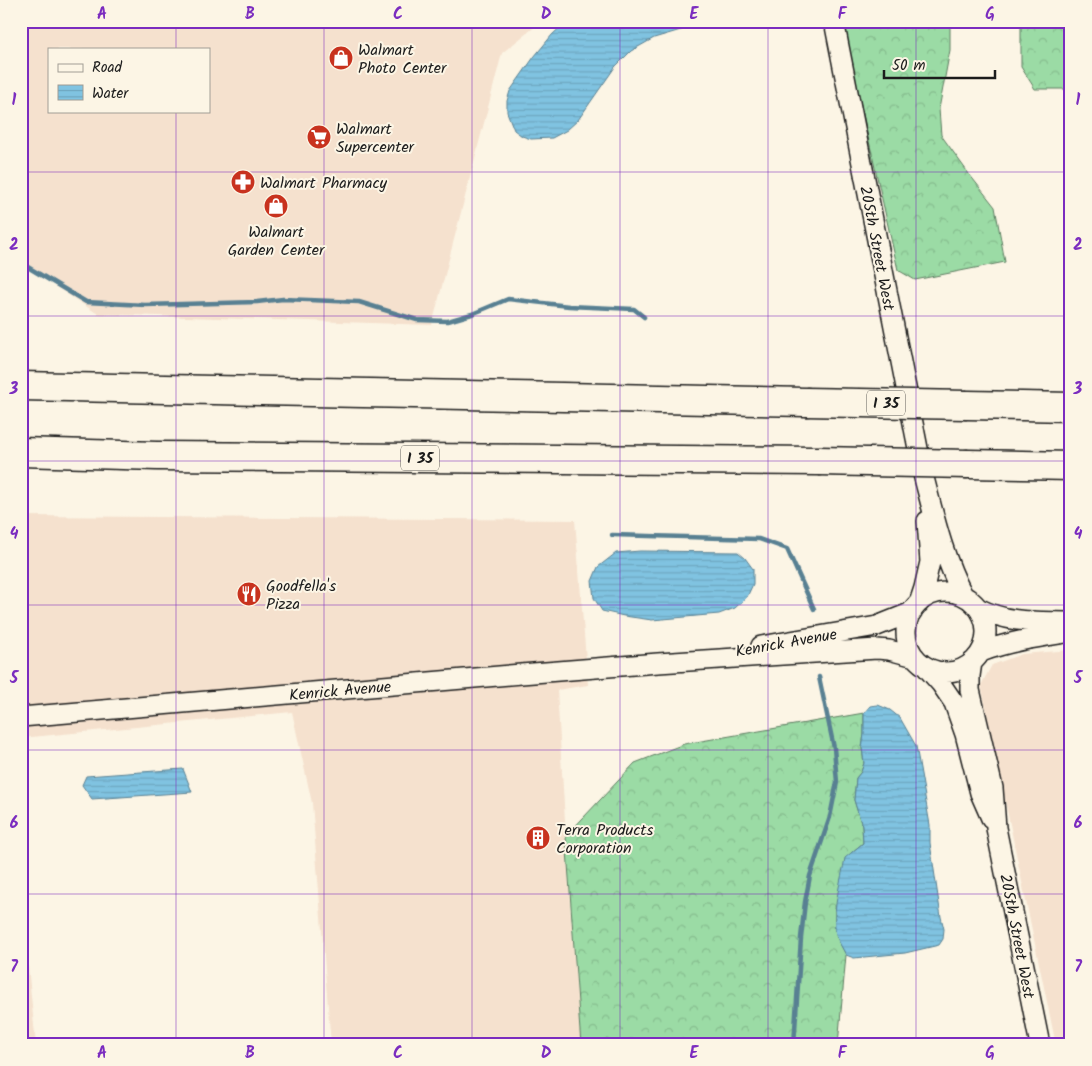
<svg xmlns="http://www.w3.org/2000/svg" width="1092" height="1066" font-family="Kalam,sans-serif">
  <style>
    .built { fill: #f5e1ce; fill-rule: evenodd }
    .forest { fill: url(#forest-crowns); stroke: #5c7c60 }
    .water { fill: url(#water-rules); stroke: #588092 }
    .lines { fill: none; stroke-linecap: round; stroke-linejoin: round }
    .stream { stroke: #588092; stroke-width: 4.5 }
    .tertiary-casing { stroke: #1c1c1c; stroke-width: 22 }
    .motorway-casing { stroke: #1c1c1c; stroke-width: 31 }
    .tertiary { stroke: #fcf5e5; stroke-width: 19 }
    .motorway { stroke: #fcf5e5; stroke-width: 28 }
    .motorway-bridge-casing { stroke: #1c1c1c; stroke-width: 31; stroke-linecap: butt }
    .motorway-bridge { stroke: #fcf5e5; stroke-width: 28 }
    .grid { fill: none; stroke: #7b2cbf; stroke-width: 1; stroke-opacity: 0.55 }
    .labels { text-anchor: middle; stroke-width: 4; stroke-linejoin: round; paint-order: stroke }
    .shield { fill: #fcf5e5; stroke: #5f5d58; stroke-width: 1 }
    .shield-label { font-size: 15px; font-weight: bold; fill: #1c1c1c }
    .poi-label { font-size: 16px; fill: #1c1c1c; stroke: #fcf5e5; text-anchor: start }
    .street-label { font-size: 16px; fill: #1c1c1c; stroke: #fcf5e5 }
    .neatline { fill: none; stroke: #7b2cbf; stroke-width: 2 }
    .grid-label { font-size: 16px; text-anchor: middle; font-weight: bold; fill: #7b2cbf }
  </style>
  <defs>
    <pattern id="forest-crowns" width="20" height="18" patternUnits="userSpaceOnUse" patternTransform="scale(1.25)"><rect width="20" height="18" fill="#9bdba5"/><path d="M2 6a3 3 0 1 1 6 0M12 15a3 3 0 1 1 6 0" fill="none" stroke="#85bb8d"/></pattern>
    <pattern id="water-rules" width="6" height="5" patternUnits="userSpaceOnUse" patternTransform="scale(1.25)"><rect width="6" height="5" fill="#80c3e1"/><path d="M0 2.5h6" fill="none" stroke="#6ea7c0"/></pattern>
  </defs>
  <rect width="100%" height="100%" fill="#fcf5e5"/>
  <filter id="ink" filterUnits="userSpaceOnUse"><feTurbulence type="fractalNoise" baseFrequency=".02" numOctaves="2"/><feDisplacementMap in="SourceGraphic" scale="10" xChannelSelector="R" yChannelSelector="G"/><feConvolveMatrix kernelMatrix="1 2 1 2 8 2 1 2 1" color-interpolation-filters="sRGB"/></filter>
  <g filter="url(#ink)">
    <!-- built -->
    <path class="built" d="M21,21H542L502,53L432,325L98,314L24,266L21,267ZM49,49H209V111H49Z
      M21,516L575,520L588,685L557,690L570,903L581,1045H331L312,803L292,712L21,738Z
      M1071,650V1045H1056L981,685L992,665L1022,654Z
      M21,897L36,1045H21Z"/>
    <!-- forest -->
    <path class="forest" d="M842,21H950V50L939,109L941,135L969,174L995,207L1005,262L915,280L898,270Z
      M1021,21H1071V89H1035L1021,67Z
      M864,713V734L862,748L864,763L861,772L856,778L854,800L862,826L863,843L852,852L835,909V929L838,939L846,955L838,1045H581L566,836L635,763L684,744Z"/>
    <!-- water -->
    <path class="water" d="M567,21H711L654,38L631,51L615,67L578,120L567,130L552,138L531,139L522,136L514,130L507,112V101L510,91L534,57L552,35Z
      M640,551L738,552L745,558L753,569V584L747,597L735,608L719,614L652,620L624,616L602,611L594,598L592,581L598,567L616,553Z
      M878,705L890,710L900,718L916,746L930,825V843L941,917L944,929L943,939L939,945L905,953L854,958L846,955C842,947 836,939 835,929C833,906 841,881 845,858L863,843L862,826L854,800L856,778L861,772L864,763L862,748L864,734V713L870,706Z
      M183,769L192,792L92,799L82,785L86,776Z"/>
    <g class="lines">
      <!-- stream -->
      <path class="stream" d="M21,263L86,302L145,305L257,302L283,299L359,302L417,320L448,321L472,314L508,299L569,306L634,309L644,317
        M612,535L759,539L787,549L814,609
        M794,1045L801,938L805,902L810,876L830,817L837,782L834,748L819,677"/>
      <defs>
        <path id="tertiary" d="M834,21L923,474C934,516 943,557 963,595
          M906 632a40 40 0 1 1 80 0a40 40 0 1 1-80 0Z
          M919,603L924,588L930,562L927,521
          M978,608C1010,624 1036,621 1071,622
          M761,646L877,626L912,612
          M981,652C1010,641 1040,637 1071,632
          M972,662L970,676V690L993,788L996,828L1040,1045
          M925,666L941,684L954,703L965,734L980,793L991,818
          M21,717L521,674L658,663L877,649L889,650L915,657"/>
        <path id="motorway" d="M21,386L806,402
          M967,405L1071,407
          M21,452L157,456L819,461
          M968,464L1071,466"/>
      </defs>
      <!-- tertiary casing -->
      <use href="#tertiary" class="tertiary-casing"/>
      <!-- motorway casing -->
      <use href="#motorway" class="motorway-casing"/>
      <!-- tertiary -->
      <use href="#tertiary" class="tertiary"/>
      <!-- motorway -->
      <use href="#motorway" class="motorway"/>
      <defs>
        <path id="motorway-bridge" d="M806,402L967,405
          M819,461L968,464"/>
      </defs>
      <!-- motorway-bridge casing -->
      <use href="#motorway-bridge" class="motorway-bridge-casing"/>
      <!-- motorway-bridge -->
      <use href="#motorway-bridge" class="motorway-bridge"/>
    </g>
  </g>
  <!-- grid -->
  <path class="grid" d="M176,21V49M324,21V1045M472,21V1045M620,21V1045M768,21V1045M916,21V1045M176,111V1045M21,172H1071M21,316H1071M21,461H1071M21,605H1071M21,750H1071M21,894H1071"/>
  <!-- icons -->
  <defs>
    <symbol id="shop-disc" viewBox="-11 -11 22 22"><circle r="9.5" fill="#c8321e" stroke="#fcf5e5"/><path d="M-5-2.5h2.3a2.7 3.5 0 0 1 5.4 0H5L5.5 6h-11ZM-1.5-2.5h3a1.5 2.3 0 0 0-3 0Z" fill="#fff"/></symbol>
    <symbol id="supermarket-disc" viewBox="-11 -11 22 22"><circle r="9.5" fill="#c8321e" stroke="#fcf5e5"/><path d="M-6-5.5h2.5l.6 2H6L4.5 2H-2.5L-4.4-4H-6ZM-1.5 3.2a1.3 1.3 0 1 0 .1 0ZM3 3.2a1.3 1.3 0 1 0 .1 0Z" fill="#fff"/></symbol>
    <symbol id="pharmacy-disc" viewBox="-11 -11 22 22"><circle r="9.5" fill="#c8321e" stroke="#fcf5e5"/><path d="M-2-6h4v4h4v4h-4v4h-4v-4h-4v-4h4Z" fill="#fff"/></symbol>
    <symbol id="restaurant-disc" viewBox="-11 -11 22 22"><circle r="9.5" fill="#c8321e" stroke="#fcf5e5"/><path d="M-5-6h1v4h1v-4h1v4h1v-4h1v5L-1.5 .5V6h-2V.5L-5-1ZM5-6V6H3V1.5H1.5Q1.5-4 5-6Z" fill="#fff"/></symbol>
    <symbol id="building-disc" viewBox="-11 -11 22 22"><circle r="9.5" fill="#c8321e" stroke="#fcf5e5"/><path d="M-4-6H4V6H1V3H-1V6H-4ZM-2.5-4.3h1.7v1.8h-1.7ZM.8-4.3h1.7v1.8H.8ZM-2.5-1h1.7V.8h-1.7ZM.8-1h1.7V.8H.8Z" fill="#fff"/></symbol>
  </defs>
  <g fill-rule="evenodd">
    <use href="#shop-disc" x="327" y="44" width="28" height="28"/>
    <use href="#supermarket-disc" x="305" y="123" width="28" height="28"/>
    <use href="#pharmacy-disc" x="229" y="168" width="28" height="28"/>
    <use href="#shop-disc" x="262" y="192" width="28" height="28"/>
    <use href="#restaurant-disc" x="235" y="580" width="28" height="28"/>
    <use href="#building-disc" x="524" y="824" width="28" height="28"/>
  </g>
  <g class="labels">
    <!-- shield labels -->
    <g class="shield">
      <rect x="867" y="390.5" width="38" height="25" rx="4"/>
      <rect x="401" y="445.5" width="38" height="25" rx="4"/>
    </g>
    <g class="shield-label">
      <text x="886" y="408">I 35</text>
      <text x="420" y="463">I 35</text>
    </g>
    <!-- poi labels -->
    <g class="poi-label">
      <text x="358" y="55">Walmart<tspan x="358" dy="18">Photo Center</tspan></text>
      <text x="336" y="134">Walmart<tspan x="336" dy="18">Supercenter</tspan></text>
      <text x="260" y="188">Walmart Pharmacy</text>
      <text x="276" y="237" text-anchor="middle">Walmart<tspan x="276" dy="18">Garden Center</tspan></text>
      <text x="266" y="591">Goodfella's<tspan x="266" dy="18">Pizza</tspan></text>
      <text x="556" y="835">Terra Products<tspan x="556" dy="18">Corporation</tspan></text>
    </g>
    <!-- street labels -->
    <g class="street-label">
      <text transform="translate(878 248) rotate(79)" y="6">205th Street West</text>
      <text transform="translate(786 642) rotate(-10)" y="6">Kenrick Avenue</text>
      <text transform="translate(340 690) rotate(-5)" y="6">Kenrick Avenue</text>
      <text transform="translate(1018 936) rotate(79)" y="6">205th Street West</text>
    </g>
  </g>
  <!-- margin -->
  <rect width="1092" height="1066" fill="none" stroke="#fcf5e5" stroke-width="55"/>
  <!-- legend -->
  <rect x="48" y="48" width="162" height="65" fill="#fcf5e5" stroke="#a29e95"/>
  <rect x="58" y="64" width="25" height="8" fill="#fcf5e5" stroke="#a29e95"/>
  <text x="92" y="72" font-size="15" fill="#1c1c1c">Road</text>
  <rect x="58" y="85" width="25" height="15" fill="url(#water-rules)" stroke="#a29e95"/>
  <text x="92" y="98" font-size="15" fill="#1c1c1c">Water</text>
  <!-- scale -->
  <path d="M884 70v8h111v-8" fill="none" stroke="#1c1c1c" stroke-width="2.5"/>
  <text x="892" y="70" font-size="15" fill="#1c1c1c" stroke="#fcf5e5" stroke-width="4" paint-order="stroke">50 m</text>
  <rect x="28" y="28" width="1036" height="1010" class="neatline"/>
  <g class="grid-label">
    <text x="102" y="19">A</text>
    <text x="250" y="19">B</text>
    <text x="398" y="19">C</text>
    <text x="546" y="19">D</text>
    <text x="694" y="19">E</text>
    <text x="842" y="19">F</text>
    <text x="990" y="19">G</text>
    <text x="14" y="105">1</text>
    <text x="1078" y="105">1</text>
    <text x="14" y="250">2</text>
    <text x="1078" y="250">2</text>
    <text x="14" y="394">3</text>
    <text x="1078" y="394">3</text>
    <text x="14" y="539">4</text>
    <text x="1078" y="539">4</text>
    <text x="14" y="683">5</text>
    <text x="1078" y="683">5</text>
    <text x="14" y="828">6</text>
    <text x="1078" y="828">6</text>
    <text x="14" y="972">7</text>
    <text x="1078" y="972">7</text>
    <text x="102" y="1058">A</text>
    <text x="250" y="1058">B</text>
    <text x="398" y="1058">C</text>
    <text x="546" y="1058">D</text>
    <text x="694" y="1058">E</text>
    <text x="842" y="1058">F</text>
    <text x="990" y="1058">G</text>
  </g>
</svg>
